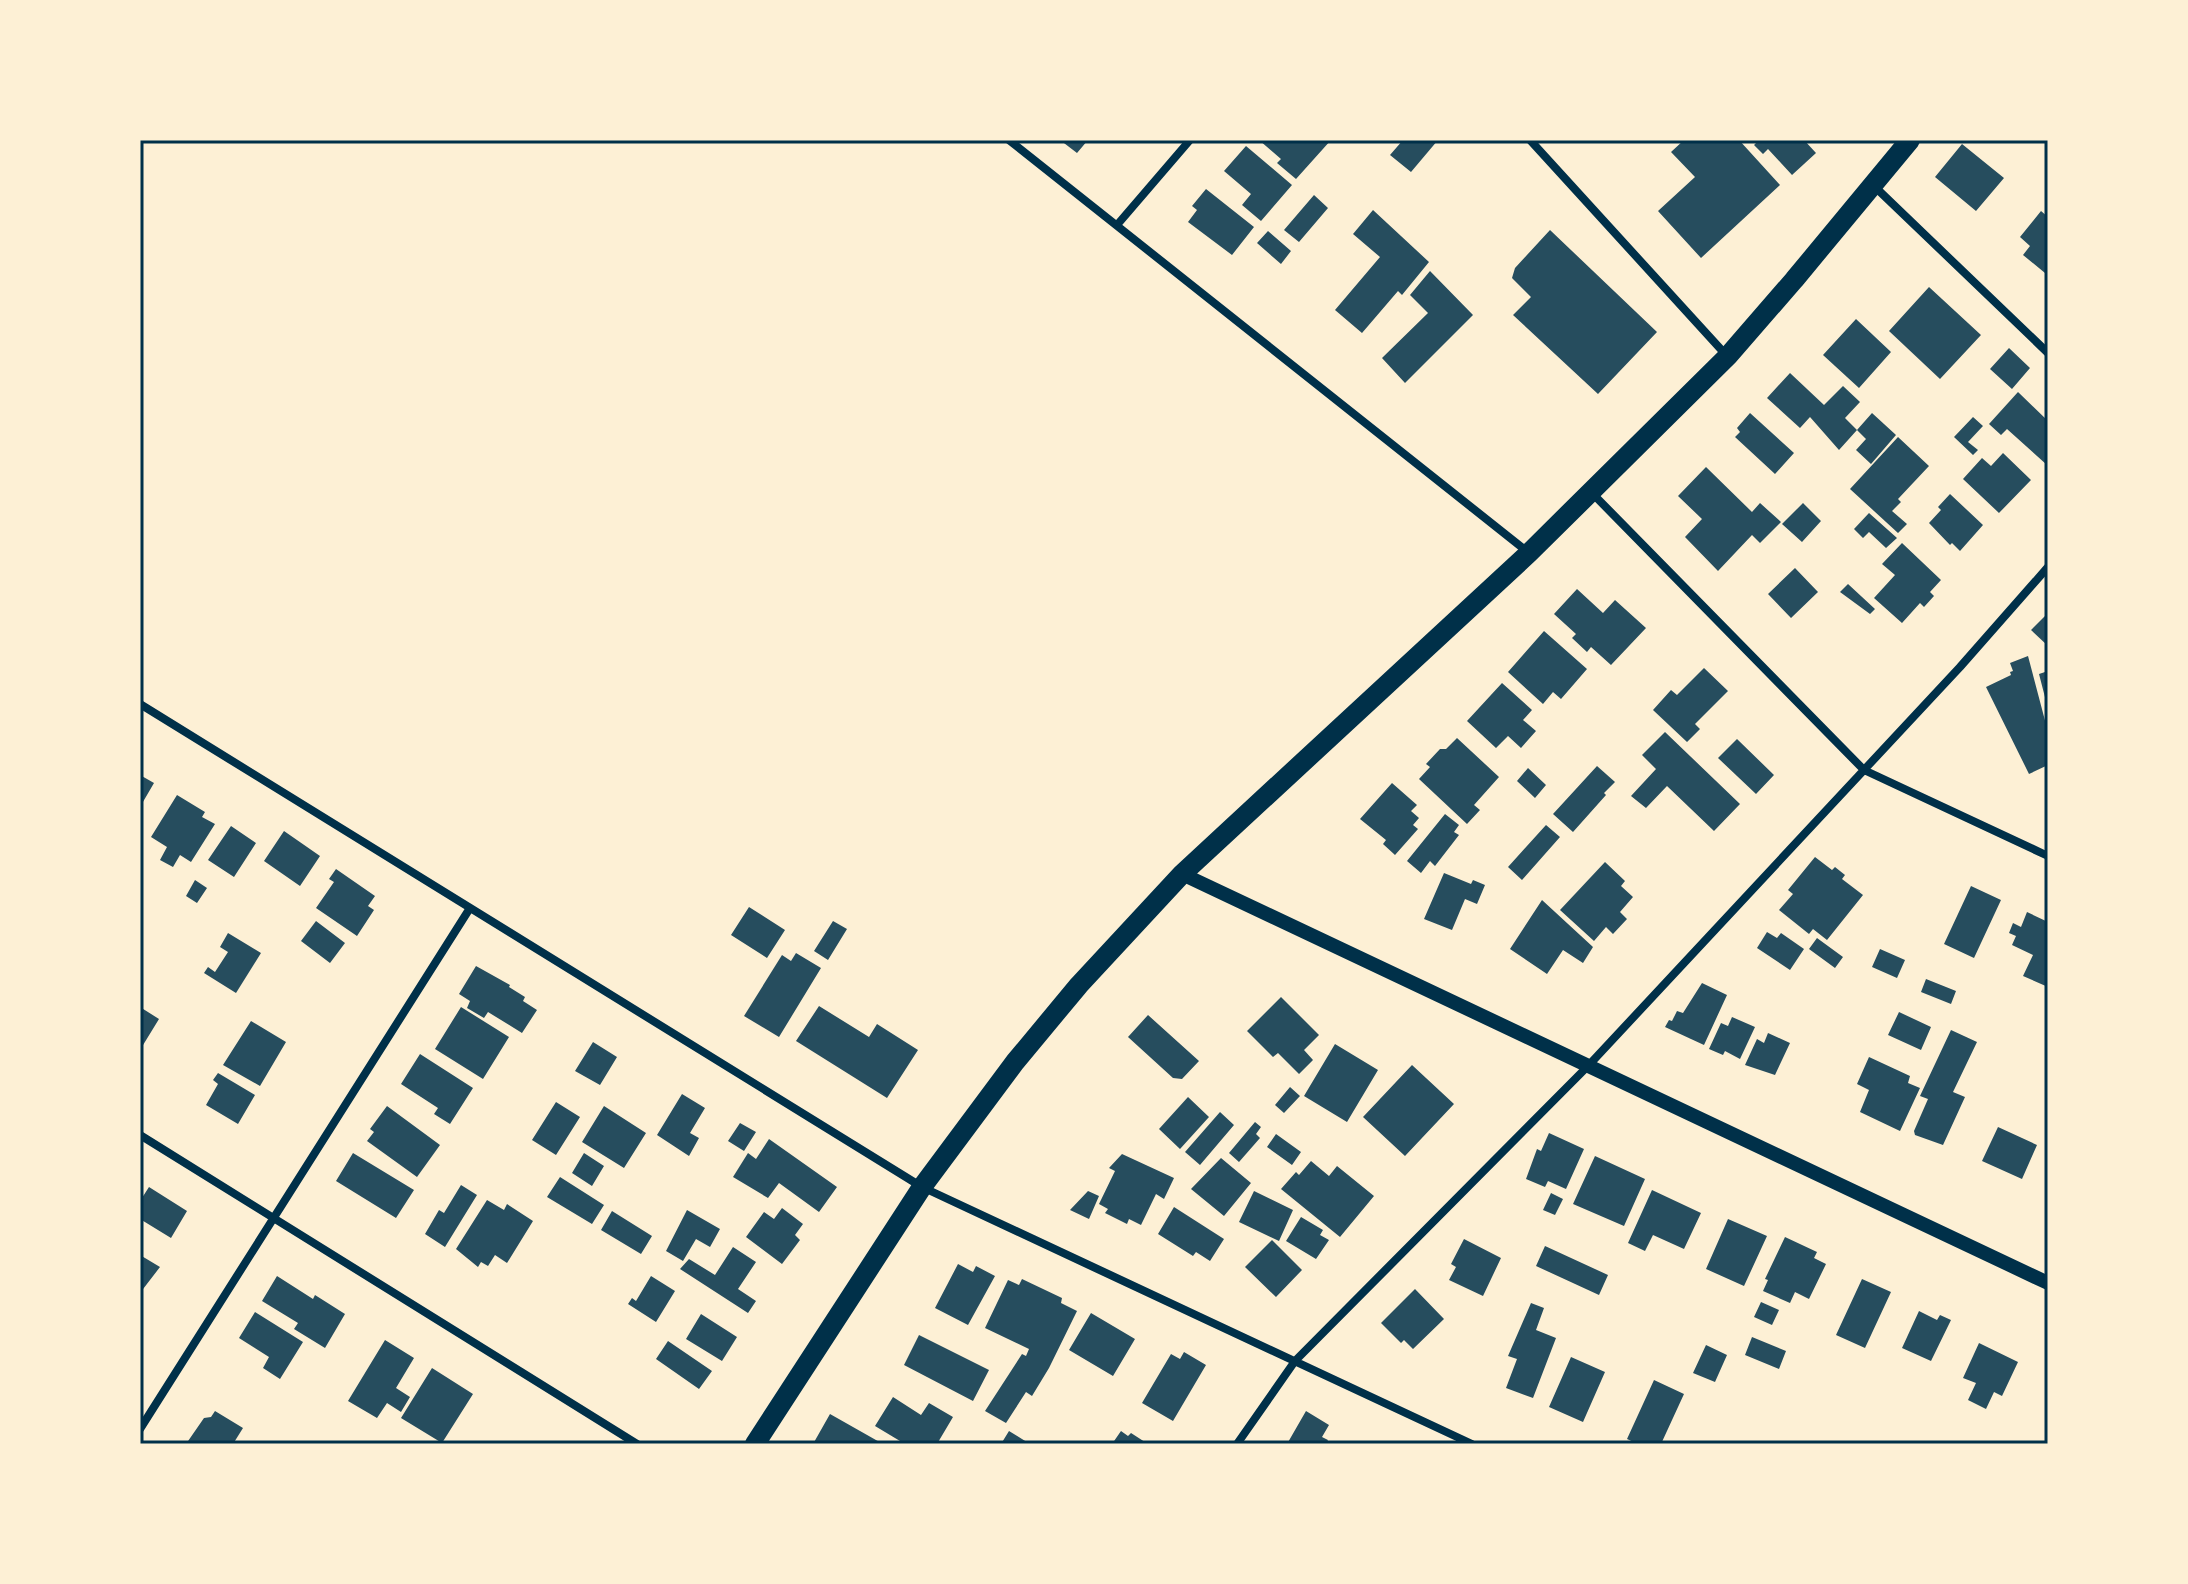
<svg xmlns="http://www.w3.org/2000/svg" width="2188" height="1584" font-family="Figtree,sans-serif">
  <style>
    .building { fill: #264d5e }
    .lines { fill: none; stroke-linecap: round; stroke-linejoin: round }
    .minor { stroke: #003049; stroke-width: 8 }
    .tertiary { stroke: #003049; stroke-width: 14 }
    .primary { stroke: #003049; stroke-width: 20 }
    .neatline { fill: none; stroke: #003049; stroke-width: 3 }
  </style>
  <rect width="100%" height="100%" fill="#fdf0d5"/>
  <!-- building -->
  <path class="building" d="M1060,140H1088L1077,153Z
    M1259,140H1331L1296,179L1277,163L1281,159Z
    M1403,140H1438L1411,172L1390,155Z
    M1684,140H1739L1780,185L1701,258L1658,211L1695,177L1671,152Z
    M1759,140H1804L1816,153L1792,175L1768,149L1763,154L1754,145Z
    M1962,144L2004,178L1976,211L1935,177Z
    M1246,146L1292,185L1261,221L1242,205L1251,194L1224,171Z
    M1206,189L1254,227L1232,255L1188,222L1197,210L1192,206Z
    M1314,195L1328,208L1299,242L1284,230Z
    M1373,210L1429,262L1402,295L1398,291L1362,333L1335,310L1380,257L1353,234Z
    M2041,211L2048,217V269L2045,273L2023,255L2030,246L2020,237Z
    M1550,230L1657,332L1598,394L1513,315L1531,297L1512,278L1515,268Z
    M1268,231L1291,251L1281,264L1257,243Z
    M1430,271L1473,315L1405,383L1382,358L1428,313L1410,295Z
    M1929,287L1981,335L1940,379L1889,331Z
    M1856,319L1891,352L1859,388L1823,355Z
    M2009,348L2030,368L2012,389L1990,369Z
    M1790,373L1824,405L1843,386L1860,402L1845,418L1857,430L1839,450L1810,417L1800,428L1767,398Z
    M2018,392L2048,421L2047,465L2007,429L2001,435L1989,424Z
    M1750,413L1794,453L1775,474L1735,437L1740,432L1737,428Z
    M1872,413L1896,435L1871,464L1856,450L1866,439L1857,430Z
    M1973,417L1983,426L1968,442L1978,450L1973,455L1954,437Z
    M1898,437L1929,466L1898,499L1901,502L1892,511L1907,524L1898,533L1850,489Z
    M2003,453L2031,480L1999,513L1963,479L1982,458L1991,466Z
    M1706,467L1752,512L1760,503L1781,522L1760,543L1752,535L1718,571L1685,537L1702,519L1678,496Z
    M1950,494L1983,525L1960,551L1952,543L1950,545L1929,523L1941,510L1938,507Z
    M1803,503L1821,521L1802,542L1782,524Z
    M1869,513L1897,538L1886,548L1869,532L1863,538L1854,529Z
    M1902,543L1941,580L1930,592L1934,596L1924,607L1920,603L1902,623L1874,598L1895,575L1882,564Z
    M1795,568L1818,592L1791,618L1768,594Z
    M1848,584L1875,609L1870,614L1840,592Z
    M1577,589L1603,613L1615,600L1646,628L1611,665L1591,647L1587,652L1572,638L1576,634L1554,614Z
    M2048,613V646L2031,630Z
    M1544,631L1587,669L1561,699L1553,692L1543,704L1508,672Z
    M2028,656L2048,732V765L2029,774L1986,687L2011,675L2010,672L2013,671L2010,663Z
    M1704,668L1728,691L1695,724L1700,729L1687,742L1653,710L1671,690L1677,695Z
    M2048,671V705H2047L2039,674Z
    M1502,683L1532,710L1523,720L1536,731L1521,748L1508,736L1496,748L1467,721Z
    M1665,732L1740,804L1714,831L1667,786L1646,808L1631,796L1656,769L1642,755Z
    M1457,738L1499,777L1474,805L1480,810L1467,824L1419,779L1430,767L1426,764L1440,749H1446Z
    M1737,739L1774,775L1756,794L1718,758Z
    M1597,766L1615,782L1604,793L1606,795L1573,832L1553,814Z
    M1528,768L1546,785L1535,798L1517,781Z
    M140,775L154,783L140,807Z
    M1392,783L1417,805L1411,811L1419,818L1413,825L1418,829L1395,855L1383,844L1386,840L1360,819Z
    M177,795L205,812L202,817L215,824L191,862L180,855L173,867L160,860L167,847L151,837Z
    M1445,814L1459,825L1454,832L1459,835L1435,866L1430,861L1421,873L1407,861Z
    M1546,825L1560,837L1522,880L1508,867Z
    M231,826L256,843L234,877L208,860Z
    M284,831L320,856L300,886L264,861Z
    M1815,857L1832,870L1835,867L1845,875L1842,879L1863,895L1827,940L1813,929L1809,934L1779,910L1793,894L1788,890Z
    M1605,862L1625,881L1621,886L1633,897L1620,912L1627,919L1613,934L1606,927L1594,941L1560,910Z
    M336,869L375,896L368,906L374,910L357,936L316,908L334,882L329,879Z
    M1444,873L1471,884L1473,880L1485,885L1477,904L1465,899L1452,930L1424,919Z
    M195,880L207,888L197,903L186,896Z
    M1971,886L2001,900L1974,958L1944,944Z
    M1542,900L1593,947L1583,963L1563,950L1547,974L1510,949Z
    M749,907L785,930L767,958L731,935Z
    M2027,912L2048,922V987L2023,976L2033,955L2012,945L2016,936L2009,933L2013,923L2021,927Z
    M316,921L345,943L330,963L301,941Z
    M833,921L847,929L828,960L814,951Z
    M1767,932L1777,938L1781,933L1804,949L1790,970L1757,948Z
    M228,933L261,953L236,993L204,973L208,967L215,972L228,952L220,947Z
    M1817,938L1843,957L1835,968L1809,949Z
    M1880,949L1905,960L1897,978L1872,967Z
    M796,953L821,968L779,1037L744,1016L782,955L791,961Z
    M476,966L510,985L509,987L525,997L523,1001L537,1010L522,1033L488,1012L484,1018L467,1008L470,1001L459,994Z
    M1926,979L1956,991L1951,1004L1921,992Z
    M1702,983L1727,995L1704,1045L1665,1027L1669,1020L1672,1021L1677,1011L1683,1013Z
    M1281,997L1319,1035L1304,1050L1313,1060L1299,1074L1278,1053L1273,1057L1247,1031Z
    M819,1006L869,1037L877,1024L918,1050L887,1098L796,1041Z
    M140,1007L159,1019L140,1050Z
    M461,1007L509,1037L483,1079L435,1049Z
    M1899,1012L1931,1027L1921,1050L1888,1035Z
    M1148,1015L1199,1061L1182,1079L1173,1078L1128,1037Z
    M1732,1017L1755,1027L1740,1059L1725,1051L1723,1055L1709,1049L1721,1023L1728,1026Z
    M251,1021L286,1042L260,1086L223,1065Z
    M1951,1030L1977,1042L1953,1092L1965,1097L1943,1145L1915,1135L1914,1131L1928,1099L1920,1096Z
    M1768,1033L1790,1043L1775,1075L1745,1065L1757,1039L1764,1043Z
    M593,1042L617,1057L600,1085L575,1071Z
    M1335,1044L1378,1070L1347,1122L1304,1096Z
    M420,1054L473,1088L450,1124L434,1114L438,1108L401,1084Z
    M1869,1057L1910,1076L1908,1083L1920,1088L1900,1131L1860,1112L1869,1090L1857,1084Z
    M1412,1065L1454,1104L1405,1156L1363,1117Z
    M218,1073L255,1095L238,1124L206,1105L218,1084L213,1080Z
    M1290,1087L1300,1096L1284,1113L1275,1105Z
    M682,1094L705,1108L690,1133L699,1138L689,1156L657,1135Z
    M1188,1097L1209,1117L1180,1149L1159,1129Z
    M556,1102L580,1117L556,1155L532,1140Z
    M387,1106L440,1145L417,1177L367,1141L374,1132L370,1129Z
    M604,1106L646,1133L624,1168L582,1142Z
    M1220,1112L1234,1125L1200,1165L1185,1152Z
    M1255,1122L1261,1127L1256,1134L1260,1138L1239,1162L1229,1153Z
    M740,1123L756,1132L744,1151L728,1141Z
    M1998,1127L2037,1145L2022,1179L1982,1161Z
    M1549,1133L1584,1149L1566,1189L1548,1181L1545,1187L1526,1179L1537,1149L1541,1151Z
    M1276,1134L1301,1152L1292,1165L1267,1147Z
    M769,1139L837,1187L819,1212L779,1183L768,1198L733,1177L748,1153L756,1159Z
    M353,1153L414,1190L396,1218L336,1181Z
    M584,1153L604,1166L592,1186L572,1173Z
    M1122,1154L1174,1178L1164,1199L1156,1194L1141,1225L1129,1219L1127,1224L1105,1213L1108,1209L1099,1204L1115,1171L1109,1168Z
    M1595,1156L1645,1179L1624,1226L1573,1204Z
    M1221,1158L1251,1183L1224,1216L1191,1189Z
    M1311,1161L1329,1176L1337,1166L1374,1196L1340,1237L1281,1189L1296,1172L1299,1175Z
    M560,1177L604,1205L592,1224L547,1197Z
    M461,1185L477,1195L445,1247L425,1234L439,1210L444,1213Z
    M149,1187L187,1211L171,1238L140,1219V1201Z
    M1652,1190L1701,1213L1684,1249L1653,1235L1645,1251L1628,1243Z
    M1088,1191L1099,1196L1089,1219L1070,1210Z
    M1254,1191L1293,1210L1279,1241L1239,1222Z
    M1551,1193L1563,1199L1555,1215L1543,1210Z
    M487,1200L504,1210L507,1204L533,1221L507,1263L495,1255L488,1266L481,1262L478,1267L456,1249Z
    M1174,1207L1224,1239L1210,1261L1196,1252L1193,1256L1158,1234Z
    M782,1208L803,1224L795,1235L800,1240L782,1264L746,1237L764,1212L774,1219Z
    M687,1210L720,1229L710,1247L696,1239L683,1261L666,1251Z
    M612,1211L652,1236L641,1254L601,1230Z
    M1301,1217L1323,1230L1320,1235L1329,1240L1316,1259L1286,1241Z
    M1728,1219L1767,1236L1744,1286L1706,1269Z
    M1785,1237L1817,1252L1814,1258L1826,1264L1809,1299L1795,1292L1790,1303L1763,1291L1768,1280L1765,1279Z
    M1464,1239L1501,1258L1483,1296L1449,1280L1456,1267L1451,1264Z
    M1272,1240L1302,1270L1276,1297L1245,1267Z
    M1545,1246L1608,1275L1599,1295L1536,1266Z
    M733,1247L756,1262L738,1289L756,1301L748,1313L680,1269L689,1259L715,1275Z
    M140,1255L160,1267L140,1293Z
    M958,1264L973,1272L976,1266L995,1276L968,1325L935,1308Z
    M277,1276L313,1299L315,1295L345,1314L325,1348L294,1329L298,1323L262,1301Z
    M651,1276L675,1291L656,1322L628,1304L632,1298L636,1301Z
    M1022,1279L1062,1298L1061,1303L1077,1311L1049,1368L1032,1396L1026,1392L1006,1423L985,1411L1022,1354L1026,1356L1029,1349L985,1328L1008,1280L1019,1285Z
    M1862,1279L1891,1292L1865,1348L1836,1335Z
    M1415,1289L1444,1319L1413,1349L1404,1340L1401,1343L1381,1323Z
    M1761,1302L1779,1310L1772,1325L1754,1317Z
    M1531,1303L1544,1308L1536,1330L1556,1338L1533,1398L1506,1388L1517,1359L1508,1356Z
    M1919,1311L1937,1320L1940,1315L1951,1320L1931,1361L1902,1348Z
    M255,1312L303,1342L280,1379L263,1368L269,1357L239,1338Z
    M1091,1313L1135,1339L1113,1376L1069,1350Z
    M701,1314L737,1337L722,1361L686,1339Z
    M919,1335L989,1370L973,1401L904,1365Z
    M1752,1337L1786,1351L1779,1369L1745,1355Z
    M385,1340L414,1358L396,1388L410,1397L401,1412L387,1403L377,1418L348,1401Z
    M668,1341L712,1371L699,1389L656,1359Z
    M1979,1343L2018,1362L2002,1396L1994,1392L1986,1409L1968,1400L1976,1383L1963,1378Z
    M1706,1345L1727,1355L1715,1382L1693,1373Z
    M1184,1352L1206,1365L1173,1421L1142,1403L1171,1354L1180,1359Z
    M1571,1357L1605,1372L1583,1422L1549,1407Z
    M432,1368L473,1394L442,1443L401,1418Z
    M1654,1380L1684,1394L1661,1444H1638L1627,1439Z
    M893,1397L921,1415L929,1403L953,1417L937,1444H905L875,1426Z
    M215,1411L243,1428L233,1444H186L204,1418L211,1417Z
    M1306,1411L1329,1425L1322,1437L1328,1440L1326,1444H1287Z
    M830,1414L883,1444H813Z
    M1009,1431L1030,1444H1001Z
    M1121,1431L1128,1436L1131,1433L1148,1444H1112Z"/>
  <g class="lines">
    <!-- minor -->
    <path class="minor" d="M1009,140L1529,553
      M1530,140L1727,356
      M1874,186L2048,353
      M1117,225L1190,140
      M1592,493L1864,770L2048,856
      M140,704L922,1187L1472,1444
      M140,1135L637,1444
      M140,1429L470,908
      M1237,1444L1295,1361L1588,1066L1960,667L2048,567"/>
    <!-- tertiary -->
    <path class="tertiary" d="M1182,874L2048,1283"/>
    <!-- primary -->
    <path class="primary" d="M755,1444L922,1187L1015,1062L1079,985L1182,874L1529,553L1728,356L1794,280L1910,140"/>
  </g>
  <!-- border -->
  <rect width="2188" height="1584" fill="none" stroke="#fdf0d5" stroke-width="284"/>
  <rect x="142" y="142" width="1904" height="1300" class="neatline"/>
</svg>
